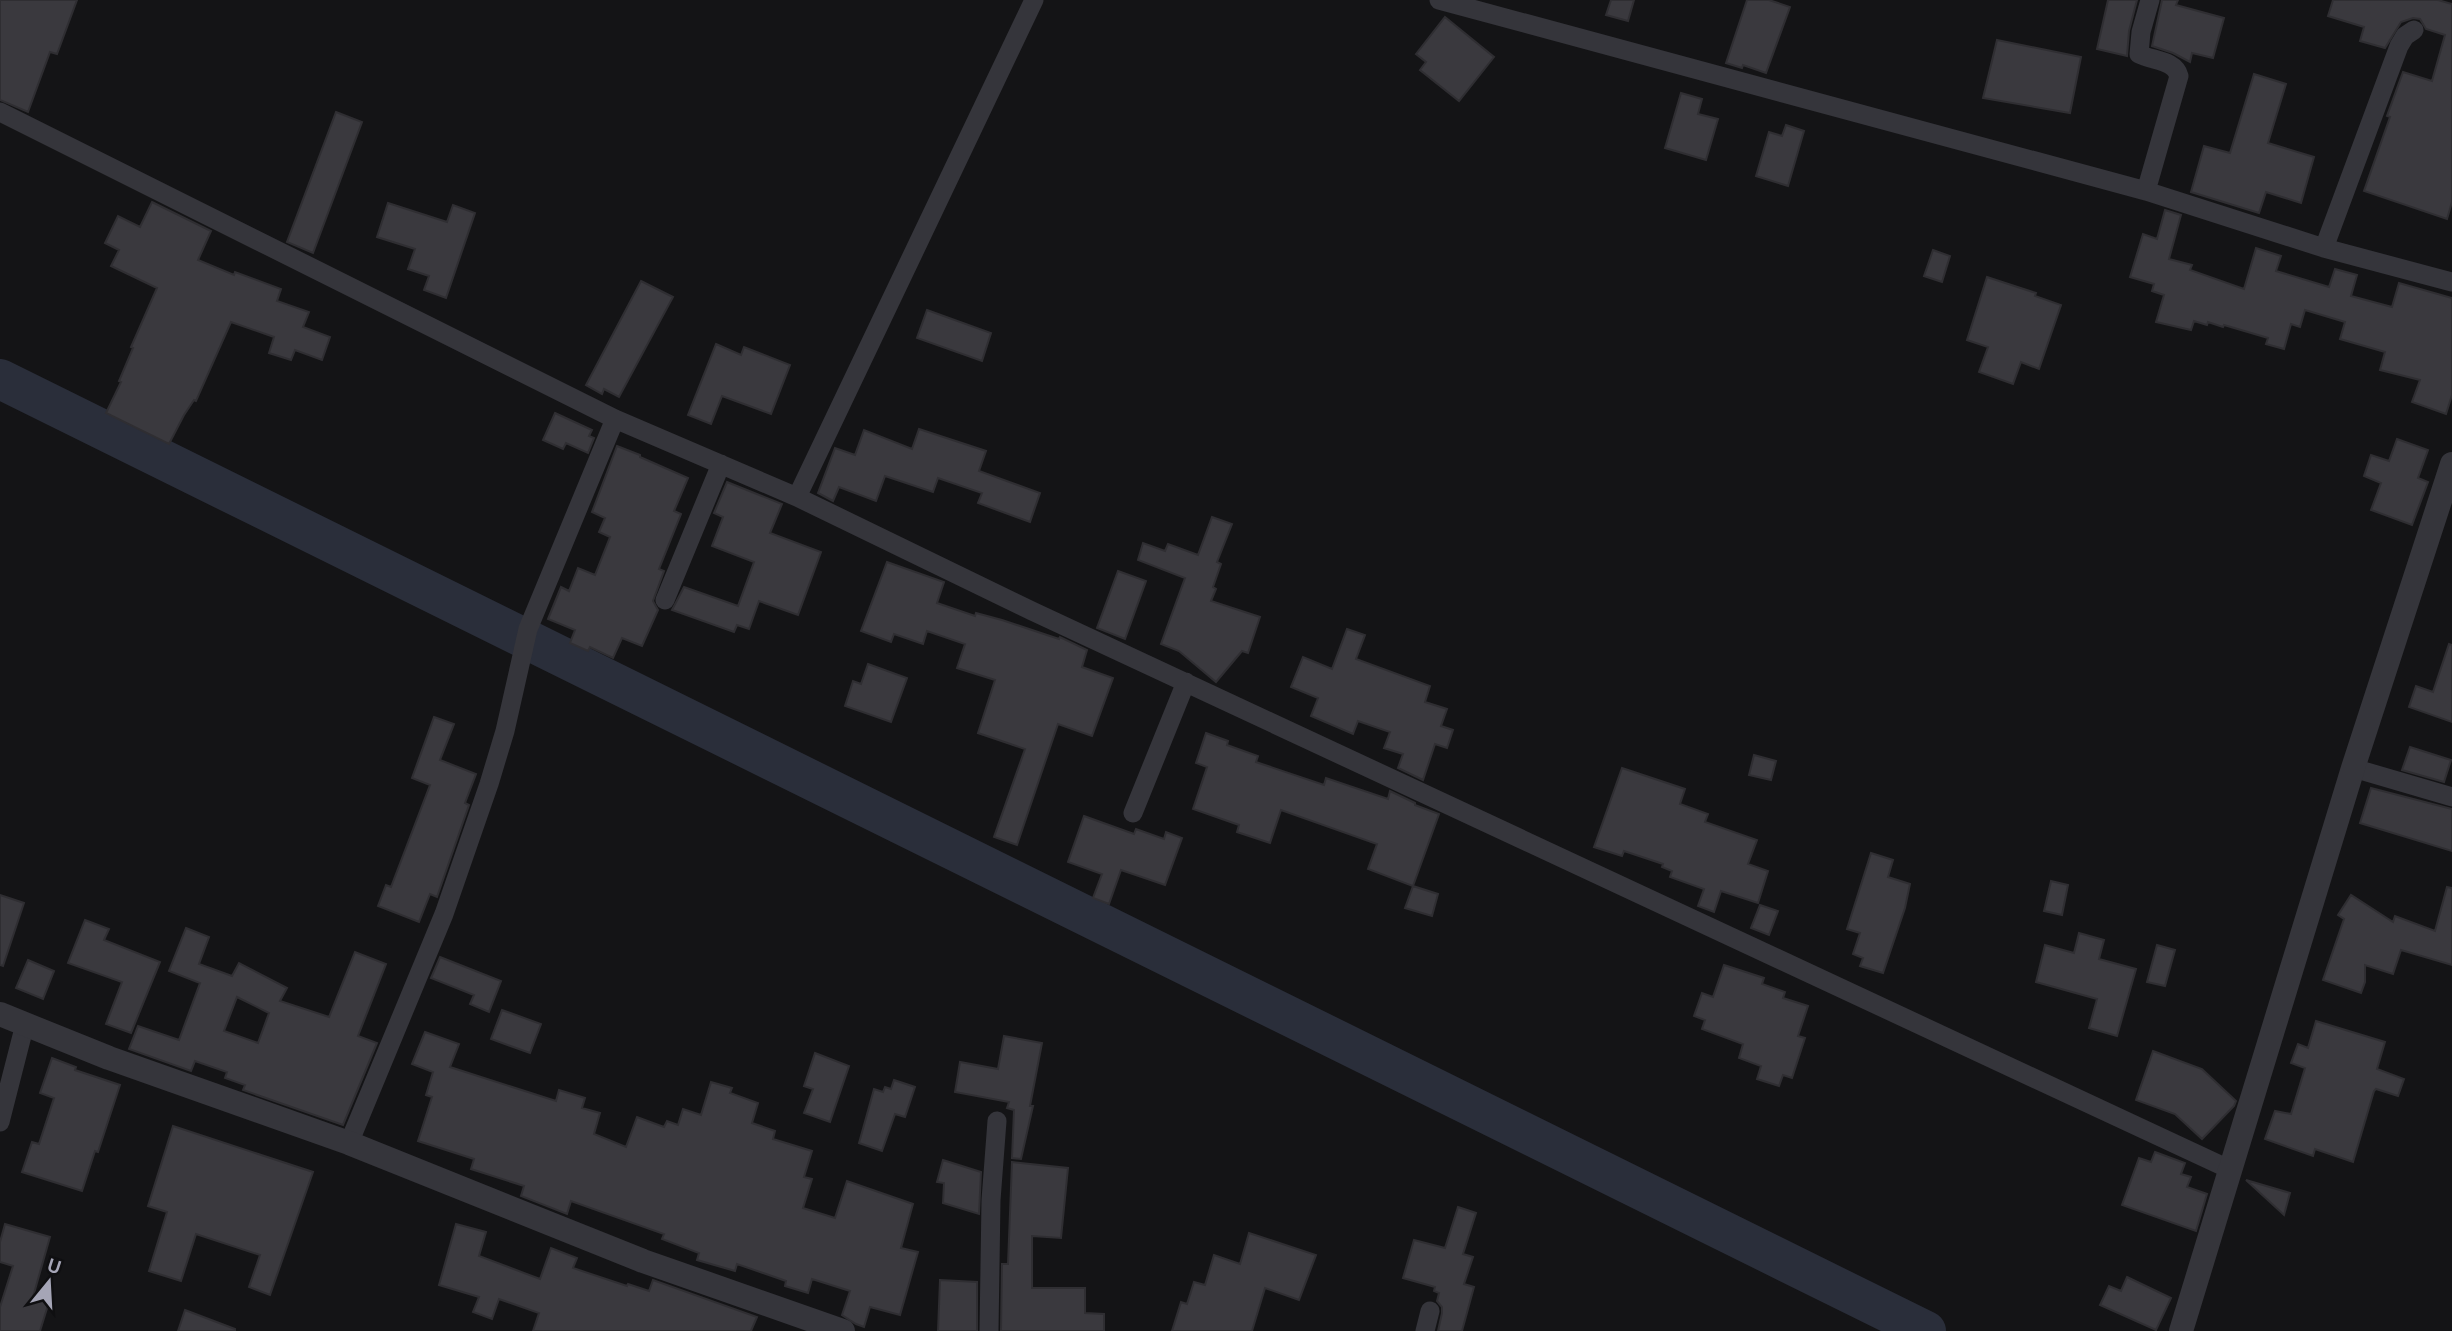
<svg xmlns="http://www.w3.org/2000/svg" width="2452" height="1331" font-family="'DM Sans',sans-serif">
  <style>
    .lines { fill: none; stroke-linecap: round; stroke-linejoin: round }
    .river { stroke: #2a2e3a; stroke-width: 40 }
    .building { fill: #3a393e; stroke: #2f2e32; stroke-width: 2; fill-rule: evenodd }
    .minor { stroke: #35353b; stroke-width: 19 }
    .tertiary { stroke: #35353b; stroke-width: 24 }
  </style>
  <rect width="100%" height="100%" fill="#141416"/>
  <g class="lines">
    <!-- river -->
    <path class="river" d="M0,379L1926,1331"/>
  </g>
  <!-- building -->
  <path class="building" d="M0,0H77L57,54L50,52L28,112L0,100Z
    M1611,0H1634L1628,21L1606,15Z
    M1747,0H1769L1790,7L1766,73L1743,65L1742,68L1726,63Z
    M2108,0H2137L2129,31L2127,56L2097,49Z
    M2162,0H2178L2176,5L2224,18L2213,58L2192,53L2190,62L2173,53L2152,46Z
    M2333,0H2438L2452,4V202L2447,219L2364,191L2390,117L2387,116L2403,72L2432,81L2445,35L2426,29L2420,19L2413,18L2401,22L2385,48L2360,41L2364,27L2328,16Z
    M1445,17L1494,57L1459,101L1420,70L1426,62L1416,54Z
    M1997,40L2081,57L2070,113L1983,98Z
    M2254,74L2286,84L2268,143L2314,157L2301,203L2266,192L2259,213L2191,192L2204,146L2230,153Z
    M1681,93L1702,99L1698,114L1718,119L1706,160L1665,148Z
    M336,112L362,122L313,253L287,242Z
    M1786,125L1804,131L1788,186L1756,176L1769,132L1782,136Z
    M152,202L211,231L198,260L234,275L235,272L281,289L277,301L309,312L303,327L330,337L322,360L295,350L291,360L269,353L274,337L231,322L196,401L194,400L184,415L169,444L106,413L121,382L119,381L133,348L131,347L157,288L111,266L119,250L105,243L118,216L140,227Z
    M388,203L447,222L453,205L475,213L446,298L424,290L429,276L408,269L415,249L377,237Z
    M2165,210L2181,215L2169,259L2192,265L2190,270L2244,289L2256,248L2281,256L2276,271L2329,287L2335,269L2357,275L2351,296L2392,307L2399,283L2452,298V395L2446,414L2412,402L2420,380L2380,370L2385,352L2340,339L2345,322L2305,310L2300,327L2291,324L2284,349L2266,344L2268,338L2224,325L2223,327L2208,322L2207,325L2194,321L2191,330L2156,322L2164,295L2152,291L2154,284L2130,277L2143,234L2157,239Z
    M1933,250L1950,256L1942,282L1924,276Z
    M1987,277L2036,293L2035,296L2061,305L2039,369L2021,362L2013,384L1979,372L1988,347L1967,340Z
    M641,281L673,297L619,397L604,389L602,394L586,385Z
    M927,310L991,333L982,361L917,338Z
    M716,344L741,355L744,347L790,365L771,414L722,396L711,424L688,415Z
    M555,413L592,430L589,436L594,438L588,453L566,443L563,449L543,440Z
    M919,429L986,451L979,471L1040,493L1030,522L978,503L982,493L938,478L933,492L885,476L876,501L839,487L833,501L818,493L835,448L855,455L864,430L912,449Z
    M2397,439L2428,450L2418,478L2428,482L2412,525L2371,510L2381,483L2364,476L2371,455L2389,461Z
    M617,446L640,455V457L688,478L674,511L681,514L659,569L664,571L653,601L658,610L642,646L622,638L613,658L590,647L588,651L570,643L575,630L548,619L561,587L569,591L578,568L595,575L610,537L599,532L605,518L592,512Z
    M727,482L782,504L770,533L821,552L798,615L759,601L749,629L737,625L734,632L672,610L684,587L738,606L754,562L712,546L723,517L714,513Z
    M1212,517L1232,524L1217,562L1221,564L1213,587L1216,589L1211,601L1260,617L1248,653L1242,651L1216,682L1179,651L1161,644L1185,578L1138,560L1143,543L1165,551L1168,544L1198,555Z
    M887,562L944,582L937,603L975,616L976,613L1002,620L1059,639L1060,637L1087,650L1082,667L1113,678L1092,736L1058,724L1017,845L994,837L1025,749L978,733L995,680L957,668L965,644L927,631L923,644L894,634L891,642L861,631Z
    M1118,571L1146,581L1125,639L1097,628Z
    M1347,629L1365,635L1356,659L1430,686L1425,702L1447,709L1441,726L1453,730L1447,748L1435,744L1423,780L1398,768L1403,754L1384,748L1390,732L1358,721L1353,734L1311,716L1318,698L1291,687L1303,657L1332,669Z
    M2449,644L2452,645V722L2409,707L2416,686L2433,692Z
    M868,664L907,678L891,722L845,706L853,681L861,684Z
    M434,717L454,724L440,760L476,774L465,803L469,805L437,897L430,894L419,922L378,906L386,885L391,887L430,785L412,778Z
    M1206,733L1228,741L1227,745L1258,756L1256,762L1324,785L1326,778L1388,799L1390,791L1415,803V805L1439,814L1413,886L1438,894L1432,916L1405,908L1413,886L1368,869L1377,844L1281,810L1270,843L1237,832L1239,825L1193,809L1207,767L1196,763Z
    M2410,747L2451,760L2444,782L2402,770Z
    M1754,755L1776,761L1771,780L1749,775Z
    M1622,768L1685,789L1680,804L1708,814L1705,822L1757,840L1748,864L1768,871L1758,903L1721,891L1714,912L1698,906L1704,889L1670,877L1672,871L1662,867L1663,864L1624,851L1622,856L1594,847Z
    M2371,788L2452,809V851L2360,823Z
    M1084,816L1134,834L1136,829L1164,839L1166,832L1182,838L1165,885L1121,870L1109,904L1093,898L1102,874L1068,862Z
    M1871,853L1893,860L1888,877L1910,884L1905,908L1883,973L1860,966L1863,958L1853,954L1860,933L1847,929Z
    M2051,881L2068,885L2062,915L2044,911Z
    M2447,887L2452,888V965L2401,950L2393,974L2365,965V982L2361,993L2323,980L2344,919L2338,915L2351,895L2393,922L2395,916L2435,931Z
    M0,895L24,903L3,966L0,965Z
    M1760,905L1778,911L1769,935L1751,928Z
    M85,920L109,929L104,940L160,962L131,1033L106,1024L122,982L68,963Z
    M186,928L209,937L199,964L232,976L239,963L287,988L280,1001L329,1017L355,952L386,964L358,1036L377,1043L343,1125L243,1090L245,1085L225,1078L227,1072L195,1061L191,1071L129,1049L138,1026L179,1040L200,983L169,971ZM237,997L269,1013L258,1043L224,1031Z
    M2079,933L2104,940L2099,959L2136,969L2117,1036L2089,1028L2097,999L2036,982L2045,945L2074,953Z
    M2157,945L2175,950L2165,986L2147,982Z
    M440,957L501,981L489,1012L470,1004L474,995L431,978Z
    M28,960L54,971L43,999L16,988Z
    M1724,965L1764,978L1762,984L1785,992L1783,998L1808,1006L1798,1036L1805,1038L1792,1078L1783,1075L1779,1086L1757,1079L1761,1066L1739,1058L1743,1044L1702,1029L1705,1020L1694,1016L1702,993L1713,997Z
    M502,1010L541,1024L530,1053L491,1039Z
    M2316,1021L2385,1042L2377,1069L2404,1079L2398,1096L2376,1089L2374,1091L2353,1162L2315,1149L2313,1156L2265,1139L2275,1111L2291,1114L2305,1068L2291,1063L2298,1044L2308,1048Z
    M425,1032L459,1044L450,1067L556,1101L559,1090L585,1098L582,1108L600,1113L594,1134L626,1147L637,1117L664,1127L667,1121L678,1125L683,1109L701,1115L711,1082L732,1088L730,1093L758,1103L752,1123L775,1131L773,1139L812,1151L804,1177L812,1179L803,1208L835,1218L847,1181L913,1204L901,1248L918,1252L900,1315L870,1307L864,1327L856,1324L842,1315L850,1291L812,1279L808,1293L785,1286L786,1281L737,1264L735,1271L697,1260L699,1253L662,1239L664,1234L571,1201L567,1214L521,1196L524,1186L471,1169L474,1159L418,1141L432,1097L426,1095L433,1072L412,1064Z
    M1004,1036L1042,1043L1030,1106H1033L1021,1159L1012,1158L1014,1110L1007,1108L1009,1102L955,1092L960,1062L998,1069Z
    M2153,1051L2202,1069L2236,1101L2234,1106L2202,1139L2175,1114L2136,1100Z
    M815,1053L849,1066L830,1122L804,1113L813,1089L804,1086Z
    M52,1058L76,1067L75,1070L120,1085L98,1152L95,1151L82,1191L22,1172L32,1142L39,1144L54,1098L40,1093Z
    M894,1080L915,1087L905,1117L895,1114L882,1151L859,1143L874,1089L883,1092L885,1087L891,1089Z
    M173,1126L313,1172L270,1295L249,1287L260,1255L196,1234L181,1281L149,1271L167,1212L148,1206Z
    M2155,1152L2185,1163L2181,1174L2191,1177L2187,1187L2207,1194L2196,1231L2122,1205L2139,1158L2151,1162Z
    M943,1160L981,1172L979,1214L943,1203L944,1183L937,1182Z
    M1012,1162L1068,1168L1061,1238L1032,1236V1288H1085V1313L1104,1314V1331H1001L1002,1264H1008Z
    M2246,1180L2290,1193L2284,1215Z
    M1458,1207L1476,1213L1463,1254L1473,1257L1464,1284L1474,1287L1462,1331H1438L1442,1313V1307L1437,1301L1439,1293L1434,1291L1435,1287L1403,1278L1414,1240L1445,1248Z
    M5,1224L50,1237L33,1297L49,1302L40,1331H0V1307L13,1266L0,1262V1242Z
    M456,1224L486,1232L479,1256L540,1279L551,1248L577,1258L573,1268L627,1286L628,1284L649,1291L653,1280L757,1317L751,1331H533L539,1313L499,1299L492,1319L473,1312L479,1297L439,1285Z
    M1249,1233L1316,1255L1299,1300L1265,1288L1252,1331H1172L1181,1302L1187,1304L1194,1282L1205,1285L1214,1255L1240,1264Z
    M2127,1277L2171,1298L2156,1330L2100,1305L2109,1286L2121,1291Z
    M940,1280L977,1282V1331H938Z
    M185,1310L235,1329V1331H178Z"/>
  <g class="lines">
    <!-- minor -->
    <path class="minor" d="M1439,0L2146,191L2324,248L2452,282
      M0,112L615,419L797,497L1032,611L2231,1170
      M2146,191L2179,76C2175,60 2153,61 2139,54L2141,32L2150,0
      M2324,248L2399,46L2405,36L2414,30
      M797,497L1034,0
      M665,600L721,464
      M2353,768L2452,797
      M1133,813L1186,682
      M0,1122L25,1024
      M349,1143L444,914L489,784L505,731L528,629L615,419
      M989,1331L991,1200L997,1121
      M1425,1331L1430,1311"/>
    <!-- tertiary -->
    <path class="tertiary" d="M0,1014L109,1058L349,1143L643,1261L843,1331
      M2181,1331L2353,768L2452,464"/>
  </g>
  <!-- north arrow -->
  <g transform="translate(49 1282) rotate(18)" stroke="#0f0f11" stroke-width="5" paint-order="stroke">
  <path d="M0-5L12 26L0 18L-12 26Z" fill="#a5a5b6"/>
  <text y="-10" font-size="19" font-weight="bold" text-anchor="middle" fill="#a5a5b6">U</text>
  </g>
</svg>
